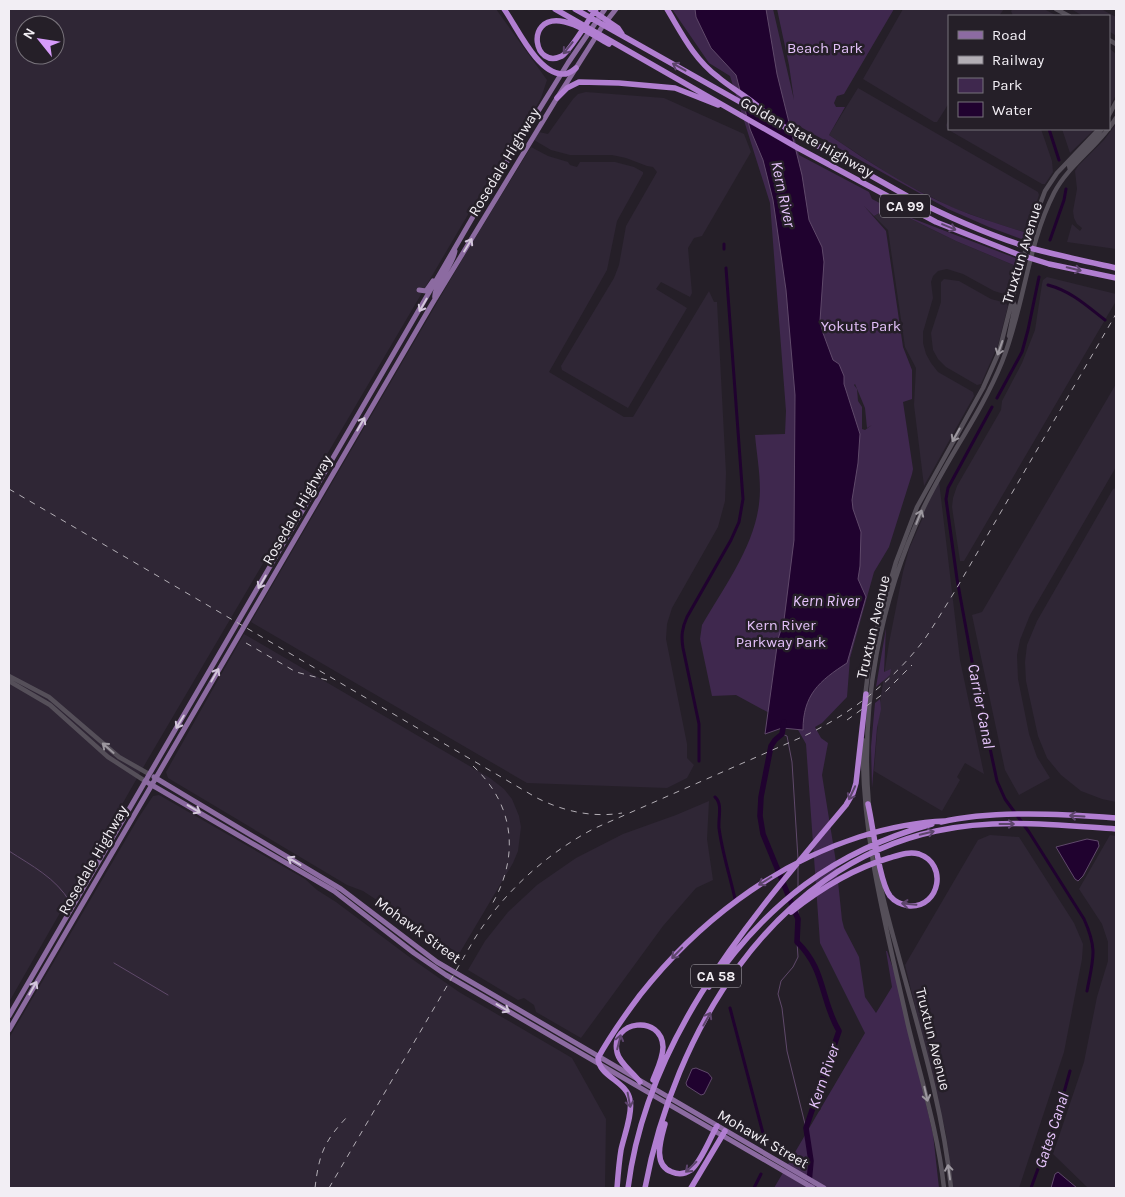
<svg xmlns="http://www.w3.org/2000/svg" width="1125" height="1197" font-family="Karla,sans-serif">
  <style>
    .built { fill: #2f2635; fill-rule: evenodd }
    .green { fill: #3f284e; fill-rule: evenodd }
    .water { fill: #20022f; stroke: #5f496a }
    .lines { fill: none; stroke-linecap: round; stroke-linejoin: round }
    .stream { stroke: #5f496a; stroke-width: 1 }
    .canal { stroke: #20022f; stroke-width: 3 }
    .river { stroke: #20022f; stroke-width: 5.5 }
    .secondary { stroke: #554f59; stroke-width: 4.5 }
    .primary { stroke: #8c6ba1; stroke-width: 5 }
    .motorway { stroke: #b17ed1; stroke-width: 5.5 }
    .rail { stroke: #b3aeb5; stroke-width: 1; stroke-dasharray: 6 6; stroke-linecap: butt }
    .oneway { stroke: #5d456c }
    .oneway2 { stroke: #d3c7db }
    .oneway3 { stroke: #9c979f }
    .labels { text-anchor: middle; stroke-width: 5; stroke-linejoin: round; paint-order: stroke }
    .shield { fill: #251f28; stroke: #b4b0b7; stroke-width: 1 }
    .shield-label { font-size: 14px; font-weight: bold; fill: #f2eef4 }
    .park-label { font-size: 15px; fill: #e2c0f8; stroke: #251f28 }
    .street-label { font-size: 15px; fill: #f2eef4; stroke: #251f28 }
    .water-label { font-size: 16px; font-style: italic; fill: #e6c4fc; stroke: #251f28 }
  </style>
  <rect width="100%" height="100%" fill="#251f28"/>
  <!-- built -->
  <path class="built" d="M9,9H496L547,80L541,98L524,128L519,130L463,223L148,759L9,1002ZM25,25H55V55H25Z
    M903,9H1004L999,16H949V103L937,122H934L863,79Z
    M1013,9H1044L1057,16H1013L1011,11Z
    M1071,9H1101L1116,17V36L1109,31V16H1083Z
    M1109,48L1116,54V95L1109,108Z
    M858,88L1038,192L1039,195L1027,233L992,222L953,208L899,181L829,135Z
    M586,92L664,98L744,134L751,152L702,236L694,238L688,248L692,293L690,297L661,282L656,289L687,308L628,408L562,370L561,366L614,278L619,265L626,226L657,172L653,167L647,166L626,158L612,155H570L551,150L534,140L539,132L548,134L573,99L578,94Z
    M949,119V129H1041L1052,161L1053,172L1045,184H1042L947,129L946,125Z
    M1116,124V249L1067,242L1072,224L1080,231L1082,228L1077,224L1074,218L1073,211L1077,189L1075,171L1078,166L1104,140Z
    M1062,129H1095L1070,153Z
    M531,147L548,156L568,162L570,165L577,167L580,162H615L634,167L643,172V174L617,221L607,270L549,372L624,417H633L709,291L714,302H717L726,473L725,501L718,527L672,608L667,624L666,639L687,744V758L694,765L687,778L667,788L527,783L251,622L466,253Z
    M885,210L901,214L956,241L1016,266L1010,292L1007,295L994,291L963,274L947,269L938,271L933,276L931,282L933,298L923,332V343L926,354L931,363L938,372L973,392L974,396L924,486L914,405L916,368L905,347L888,230L874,216Z
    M1047,277L1116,294V301L964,561H960L952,507L953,498L957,486L1001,410L1002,401L1022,363L1035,330L1042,284L1043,280Z
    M944,279L959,281L991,299L1006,303L1008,306L998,345L981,384L977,385L946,367L938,359L933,350L931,333L941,302V282Z
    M1116,384V467L1030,615L1020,640L1017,655L1018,679L1029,734L1037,757L1050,778L1019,795L1005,770L972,615L982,612Z
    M939,481L960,660L984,774L965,763L957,777L960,780L942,811L874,771L879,709L889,643L903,572L909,549L923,517V511Z
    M1116,488V802L1102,799L1081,791L1061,775L1047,758L1038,736L1026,681L1025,662L1027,645L1037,621L1113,489Z
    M244,634L490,778L504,789L512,799L519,816L521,827L518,851L513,863L459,954L363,891L347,885L168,778L166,772Z
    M159,795L305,879L317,890L336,902L412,959L459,992L572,1058L606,1119L605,1188H9V1038L139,817L153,796Z
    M709,801L707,839L713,880L696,888L663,926L581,1038L536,1012L534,1005L524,998L518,1000L468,970L485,941L508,912L537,885L576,858L623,834L676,815Z
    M990,835L1019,837L1074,923L1083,944L1082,959L1064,1052L1019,1188H953L946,1134L905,965L978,840Z
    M1110,835L1116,836V1188H1088L1053,1154L1084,1062L1097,997L1108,961V942L1102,924L1079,889Z"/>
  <!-- green -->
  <path class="green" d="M672,9H773L794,100L789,65L777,9H894L844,94L837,96L834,103L836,107H845L829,135C869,162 910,189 954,208C978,218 1002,225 1027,233L1024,240L989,227L948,209L790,121L799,155L869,192L872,199L901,214L1018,259L1016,266L956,241L901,214L885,210L874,216L864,206L886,231L903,347L912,370V399L903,402L913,469L912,474L889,547L874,572L850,658L847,697L822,723L815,727L821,738L828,743L822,775L836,862L842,920L844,928L859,957L865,997L876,1013L892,987L886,951H887L897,980L933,1134L939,1188H774L865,1033L820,943L806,744L797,728L736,695L712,696L700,639L702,625C723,589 754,547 759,504C762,482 757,458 755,435L785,434L786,411L770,203L730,76L709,63ZM855,384L865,408L867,428L872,425L865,430L862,429V407L858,401L857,389L854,385Z
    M886,628L884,672L891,669L890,675L876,687Z
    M880,699L881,709L877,728L872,788L871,747L875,703Z"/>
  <!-- water -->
  <path class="water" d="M695,9H766L777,74L802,175L809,220L822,247L824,262L820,321L823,333L833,360L839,364L844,376V384L860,434L858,463L852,500L853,509L861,532L860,566L858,579L866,597L847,663C819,681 803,695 803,730L782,728L765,734L778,639L784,620L794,540L795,395L786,290L773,200L763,160L750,129L736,75L711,48L696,17Z
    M1087,839L1098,841L1099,846L1083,876L1078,881L1075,879L1056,847Z
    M696,1068L708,1073L712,1078L704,1094L701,1095L687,1086L686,1083L692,1069Z
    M1058,1172L1077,1188H1051L1055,1174Z"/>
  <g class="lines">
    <!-- stream -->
    <path class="stream" d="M782,734L787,736L792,762L798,859
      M9,851C32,866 56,878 70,902
      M798,866V887
      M798,911V919
      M797,942L798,957L793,967L781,981L778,994L782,1008L787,1051L806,1128
      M114,963L168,995"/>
    <!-- canal -->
    <path class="canal" d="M1049,129L1059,160
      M1050,240L1064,200L1066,189
      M724,244V249
      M1048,285C1071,291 1087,306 1105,320
      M997,398L1022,352L1028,330L1039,277
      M992,407L948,488L946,499L957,579L975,678L997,781L1005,799L1029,832L1084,919C1098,950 1093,959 1087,991
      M699,761V724L683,648C681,636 682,628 687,617L731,540L739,522L743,499L726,268
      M715,797C723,804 718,818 719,828C722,852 730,876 735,899
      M730,1008L764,1137
      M754,1188L761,1174
      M1031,1188L1058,1114L1070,1071"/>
    <!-- river -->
    <path class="river" d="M784,722L782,734L775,740L771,746L761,797L760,816L763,834L798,919L797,942C826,970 820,999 839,1031L806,1128L811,1161L809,1183"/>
    <!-- secondary -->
    <path class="secondary" d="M1056,9L1069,16
      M1109,40L1116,44
      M1109,115L1116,102
      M1070,170L1069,165L1095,139L1101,130
      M1009,336L1015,306L1013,302
      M9,676L49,697L119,757L149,774
      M9,681L50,705L108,757L145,781
      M865,697L871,648L896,562L917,507L983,388L999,352L1021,265L1039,207L1045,191L1057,173L1099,129
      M863,740C861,837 887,930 908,1025C921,1079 938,1132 944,1188
      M869,806C860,706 880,600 923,509C947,458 981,414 1002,362C1024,308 1027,246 1054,193C1069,164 1099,146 1116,118
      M876,861C880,891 889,921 897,950C918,1028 943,1108 951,1188"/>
    <!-- primary -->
    <path class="primary" d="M419,290L426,291L433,281
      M435,299C432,287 453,266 455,251
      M154,777L341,889L437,962L824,1188
      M145,781L334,891L414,953L446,975L813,1188
      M9,1016L474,215L568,63L605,9
      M9,1030L432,304L557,98L602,27L616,9"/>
    <!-- motorway -->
    <path class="motorway" d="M504,9C517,27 537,73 562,74C568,75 572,71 576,68
      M555,9L798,148L936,222L1017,254L1049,264L1116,278
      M575,9L907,196C948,217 990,236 1034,249C1061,256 1089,262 1116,268
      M590,9L618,28L622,34
      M596,9C590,18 570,51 562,56C534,70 525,17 560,21C577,23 594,36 609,44
      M667,9C682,34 694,59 718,77C733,90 751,98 765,113
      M557,98L567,88L579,82L619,83L675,88L718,105
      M941,822C994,810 1063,814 1116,818
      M791,912C821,888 852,869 889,858C899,855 909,851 919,854C948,864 940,907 910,906C902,905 895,902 890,896C879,881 873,825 868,804
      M709,987C766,904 834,851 932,824
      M640,1082C633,1072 619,1063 617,1052C610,1020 662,1014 663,1047C663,1058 657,1070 653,1080
      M665,1124C661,1139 652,1165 672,1172C679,1175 685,1174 691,1170C701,1162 710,1138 717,1126
      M617,1188C618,1175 619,1162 621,1150C624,1136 633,1113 630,1100C627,1081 599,1077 598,1058C610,1036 625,1015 640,995C697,923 772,865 859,837C888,828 915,822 945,821
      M628,1188C647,1035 751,919 846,805L853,793L856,783L866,694
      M645,1188C674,1034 772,866 936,831C995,818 1056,825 1116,829
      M691,1188L725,1131"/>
    <!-- rail -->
    <path class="rail" d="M9,489L537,798C563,811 592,818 622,813
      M246,643L296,672L327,680
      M847,720L883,694L912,665
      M473,766C515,805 520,857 491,906
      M315,1188C319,1154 324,1141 348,1116
      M329,1188L475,938C504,892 545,855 593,829L802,737C849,715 892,682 924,640C935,624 945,607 955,591L1116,314"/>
  </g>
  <!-- one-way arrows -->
  <defs><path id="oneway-shaft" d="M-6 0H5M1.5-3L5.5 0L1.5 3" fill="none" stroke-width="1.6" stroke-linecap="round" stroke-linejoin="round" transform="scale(1.25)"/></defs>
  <g class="oneway">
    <use href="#oneway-shaft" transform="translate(568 48) rotate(129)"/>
    <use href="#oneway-shaft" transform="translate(679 67) rotate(-151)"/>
    <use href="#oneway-shaft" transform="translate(949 227) rotate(23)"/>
    <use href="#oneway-shaft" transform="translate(1074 269) rotate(13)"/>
    <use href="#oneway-shaft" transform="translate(852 793) rotate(115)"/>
    <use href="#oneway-shaft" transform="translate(1077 816) rotate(-177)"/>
    <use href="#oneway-shaft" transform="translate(1007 824)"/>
    <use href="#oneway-shaft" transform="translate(927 833) rotate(-14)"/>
    <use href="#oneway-shaft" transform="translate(765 881) rotate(148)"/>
    <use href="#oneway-shaft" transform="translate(909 904) rotate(-175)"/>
    <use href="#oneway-shaft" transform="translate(677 953) rotate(134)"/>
    <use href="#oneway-shaft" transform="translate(707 1019) rotate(-61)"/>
    <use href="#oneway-shaft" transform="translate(619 1042) rotate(-76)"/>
    <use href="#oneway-shaft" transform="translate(629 1100) rotate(79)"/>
    <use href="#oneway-shaft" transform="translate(691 1167) rotate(136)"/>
  </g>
  <g class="oneway2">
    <use href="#oneway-shaft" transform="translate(468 245) rotate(-59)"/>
    <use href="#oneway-shaft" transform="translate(423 305) rotate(120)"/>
    <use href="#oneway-shaft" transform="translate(361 424) rotate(-60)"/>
    <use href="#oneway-shaft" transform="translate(262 582) rotate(120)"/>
    <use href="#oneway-shaft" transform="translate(215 675) rotate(-60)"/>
    <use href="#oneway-shaft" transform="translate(180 722) rotate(121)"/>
    <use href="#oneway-shaft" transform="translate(194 809) rotate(31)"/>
    <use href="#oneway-shaft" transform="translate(294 861) rotate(-149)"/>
    <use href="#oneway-shaft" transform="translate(33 988) rotate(-60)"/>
    <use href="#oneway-shaft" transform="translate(503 1008) rotate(31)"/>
  </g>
  <g class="oneway3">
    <use href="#oneway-shaft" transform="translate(1000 348) rotate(109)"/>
    <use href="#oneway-shaft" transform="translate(956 435) rotate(119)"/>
    <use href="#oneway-shaft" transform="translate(919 517) rotate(-68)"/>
    <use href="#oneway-shaft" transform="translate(108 748) rotate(-139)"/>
    <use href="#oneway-shaft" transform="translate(926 1094) rotate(77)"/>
    <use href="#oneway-shaft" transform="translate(949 1172) rotate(-98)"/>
  </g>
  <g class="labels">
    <!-- shield labels -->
    <g class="shield">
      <rect x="880" y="194.5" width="50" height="23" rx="4"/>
      <rect x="691" y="964.5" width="50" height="23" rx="4"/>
    </g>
    <g class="shield-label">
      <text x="905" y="211">CA 99</text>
      <text x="716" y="981">CA 58</text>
    </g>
    <!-- park labels -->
    <g class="park-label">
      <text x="825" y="53">Beach Park</text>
      <text x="861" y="331">Yokuts Park</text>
      <text x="781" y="630">Kern River<tspan x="781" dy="17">Parkway Park</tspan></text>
    </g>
    <!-- street labels -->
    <g class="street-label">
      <text transform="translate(807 137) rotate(29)" y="5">Golden State Highway</text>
      <text transform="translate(504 162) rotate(-59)" y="5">Rosedale Highway</text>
      <text transform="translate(1022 253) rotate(-73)" y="5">Truxtun Avenue</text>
      <text transform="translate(297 510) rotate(-60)" y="5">Rosedale Highway</text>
      <text transform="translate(873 627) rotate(-77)" y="5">Truxtun Avenue</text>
      <text transform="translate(93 860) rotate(-60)" y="5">Rosedale Highway</text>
      <text transform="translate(418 930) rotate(36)" y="5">Mohawk Street</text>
      <text transform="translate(933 1039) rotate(76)" y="5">Truxtun Avenue</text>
      <text transform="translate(763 1139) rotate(30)" y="5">Mohawk Street</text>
    </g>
    <!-- water labels -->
    <g class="water-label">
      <text transform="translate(784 194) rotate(78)" y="6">Kern River</text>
      <text x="826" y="606">Kern River</text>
      <text transform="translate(982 706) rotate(79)" y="6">Carrier Canal</text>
      <text transform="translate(823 1076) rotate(-71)" y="6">Kern River</text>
      <text transform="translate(1051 1130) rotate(-72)" y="6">Gates Canal</text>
    </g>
  </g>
  <!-- border -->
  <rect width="1125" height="1197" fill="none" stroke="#f2eef4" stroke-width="20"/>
  <!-- legend -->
  <rect x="948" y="15" width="162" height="115" fill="#251f28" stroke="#77727a"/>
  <rect x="958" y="31" width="25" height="8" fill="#8c6ba1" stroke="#77727a"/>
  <text x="992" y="40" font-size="15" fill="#f2eef4">Road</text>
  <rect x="958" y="56" width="25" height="8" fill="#b3aeb5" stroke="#77727a"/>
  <text x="992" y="65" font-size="15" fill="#f2eef4">Railway</text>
  <rect x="958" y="78" width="25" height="15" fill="#3f284e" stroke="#77727a"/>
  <text x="992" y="90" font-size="15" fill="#f2eef4">Park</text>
  <rect x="958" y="102" width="25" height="15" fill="#20022f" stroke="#77727a"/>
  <text x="992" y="115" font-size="15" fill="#f2eef4">Water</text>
  <!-- north arrow -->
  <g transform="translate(40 40) rotate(300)"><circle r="24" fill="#251f28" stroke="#77727a"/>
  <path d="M0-4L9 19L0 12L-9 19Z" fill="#d69bfa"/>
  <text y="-8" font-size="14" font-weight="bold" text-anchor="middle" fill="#f2eef4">N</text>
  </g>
</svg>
